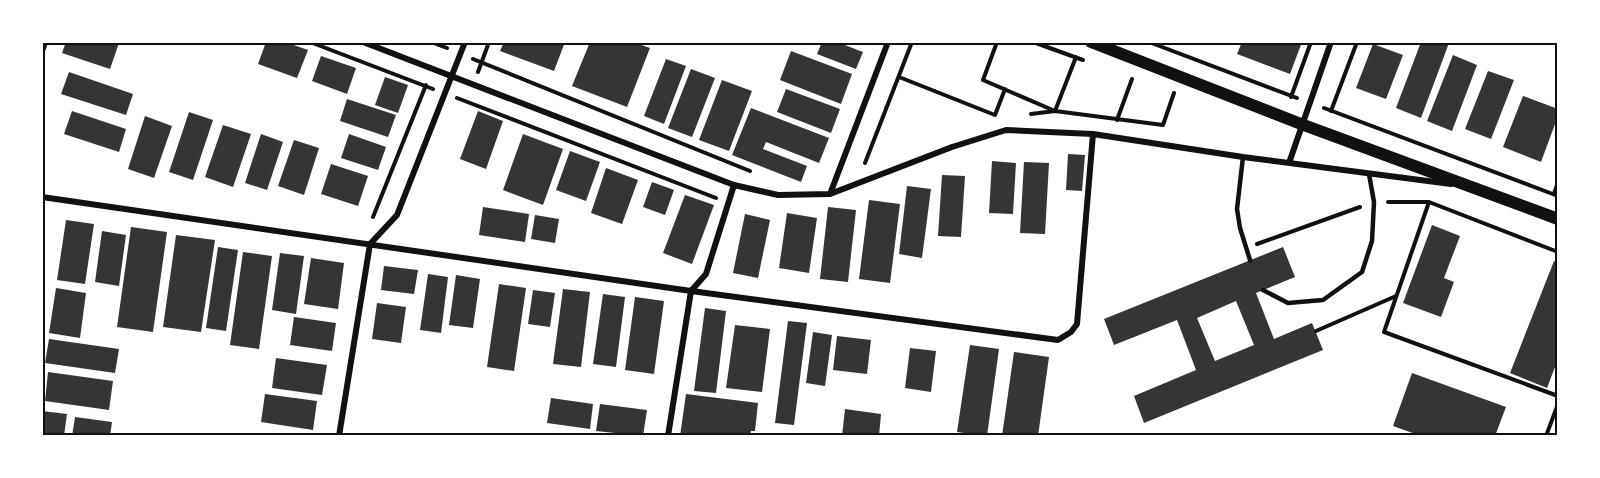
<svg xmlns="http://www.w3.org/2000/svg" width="1600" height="478" font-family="'Alegreya Sans',sans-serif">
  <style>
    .building { fill: #353535; fill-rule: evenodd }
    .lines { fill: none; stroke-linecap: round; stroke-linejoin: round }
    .path { stroke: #111; stroke-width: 4 }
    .service { stroke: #111; stroke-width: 4.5 }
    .minor { stroke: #111; stroke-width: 6 }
    .secondary { stroke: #111; stroke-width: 12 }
    .neatline { fill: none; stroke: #111; stroke-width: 2 }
  </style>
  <rect width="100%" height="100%" fill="#fff"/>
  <!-- building -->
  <path class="building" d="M66,42H115L119,43L110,69L62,53Z
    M266,42H285L308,50L297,78L258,64Z
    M504,42H565L554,71L500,51Z
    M590,42H633L650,48L627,107L572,86Z
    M822,42H837L863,52L856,69L817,54Z
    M1242,42H1302L1290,74L1237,54Z
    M1421,42L1449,43L1421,118L1396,108Z
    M1373,44L1403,55L1386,99L1356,88Z
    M791,51L852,74L841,104L780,80Z
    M1453,55L1477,65L1452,131L1427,121Z
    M321,56L356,68L347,94L312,81Z
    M666,59L686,66L664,124L644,116Z
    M691,69L715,78L692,137L668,128Z
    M1488,71L1514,80L1491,139L1465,129Z
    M69,72L133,94L126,115L61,94Z
    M385,77L408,85L398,113L375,105Z
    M722,80L752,91L729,151L699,140Z
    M786,89L840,109L831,133L777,112Z
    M1523,96L1558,109V116L1541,162L1503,147Z
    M347,99L396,115L388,137L340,121Z
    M751,108L829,138L819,163L766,142L763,149L807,166L801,182L732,155Z
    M72,111L126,129L119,152L64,134Z
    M478,111L503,121L486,169L460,159Z
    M189,112L213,120L193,180L169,172Z
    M145,116L172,126L154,178L128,169Z
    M223,125L251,134L233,187L205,177Z
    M261,134L283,142L267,190L245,183Z
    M349,134L386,147L378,170L341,158Z
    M523,134L563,149L543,205L503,190Z
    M294,140L319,148L304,195L278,186Z
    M570,151L600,162L586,201L556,190Z
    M1068,154L1085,155L1082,191L1066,190Z
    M992,161L1016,163L1013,214L989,213Z
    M1024,162L1049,163L1045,234L1020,233Z
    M331,164L368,176L358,206L321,194Z
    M606,168L638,180L622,224L591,213Z
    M942,175L965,176L961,237L938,236Z
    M652,182L674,190L665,215L643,207Z
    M907,186L931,189L922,258L899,254Z
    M685,195L714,205L692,264L663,253Z
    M869,200L900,204L890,283L859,279Z
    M483,207L529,214L525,242L479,235Z
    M828,207L856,210L848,282L820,279Z
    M787,213L817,218L809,273L779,268Z
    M745,214L770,220L758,278L733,273Z
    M535,215L559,219L555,243L531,239Z
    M66,220L94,224L85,284L57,280Z
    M1432,225L1460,236L1444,278L1454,282L1441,317L1403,303Z
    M131,227L167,232L153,332L117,327Z
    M102,231L126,235L119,286L95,282Z
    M176,235L215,240L201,332L163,327Z
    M218,247L238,250L226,331L206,328Z
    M1283,247L1295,277L1256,293L1274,339L1312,323L1323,350L1144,423L1134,396L1196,370L1177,320L1114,345L1104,319ZM1236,301L1254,345L1215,361L1197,318Z
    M243,252L272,256L259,349L230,345Z
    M280,253L304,256L296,314L272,310Z
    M311,258L344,263L338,309L304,304Z
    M1554,261L1558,263V359L1547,388L1510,373Z
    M384,266L418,270L414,294L381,290Z
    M428,274L448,277L441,333L420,330Z
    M456,275L480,279L473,328L449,325Z
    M499,284L526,288L514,371L487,367Z
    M56,288L86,293L80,338L49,333Z
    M563,289L590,292L581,367L553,364Z
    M533,290L555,293L550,327L528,324Z
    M603,294L625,297L616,367L593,364Z
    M635,297L664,301L654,374L625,370Z
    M377,303L406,307L401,343L372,339Z
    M705,308L726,311L716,393L694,391Z
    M294,317L336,323L332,351L290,345Z
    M788,321L807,323L794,425L775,423Z
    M735,325L770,329L762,392L726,388Z
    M813,332L832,335L825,386L806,383Z
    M837,336L871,340L867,374L833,370Z
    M49,339L119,349L115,373L45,363Z
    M970,345L999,349L987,436L957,432Z
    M910,348L936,351L931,392L905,388Z
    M1014,352L1049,357L1038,436H1002Z
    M276,358L327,365L322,395L272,388Z
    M48,372L113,381L109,410L45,401Z
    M1412,373L1506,407L1495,436H1421L1393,426Z
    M265,394L317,401L313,430L261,422Z
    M686,394L758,403L755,431H751L750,436H680Z
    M551,398L593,404L590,429L547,423Z
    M600,404L647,410L643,436L596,431Z
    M845,409L881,414L879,436H842Z
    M42,411L67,414L64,436H42Z
    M75,417L112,422L110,436H72Z"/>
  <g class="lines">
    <!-- path -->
    <path class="path" d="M310,42L433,89
      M431,42L447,48
      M997,42L983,80L1055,111L1076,57
      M1033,42L1083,60
      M1149,42L1297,98
      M473,59L750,171
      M478,72L489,42
      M899,77L995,115L1005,89
      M1291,97L1311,42
      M457,98L716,198
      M1324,108L1558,196
      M1331,111L1357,42
      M1031,114L1055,111L1163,125L1174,93
      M1117,120L1132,79
      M865,163L912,42
      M1554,194L1558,182
      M1388,202H1429L1558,252
      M1429,202L1384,332L1558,396
      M373,217L426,85
      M1257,244L1360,207
      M1316,331L1396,296
      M1546,436L1558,404"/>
    <!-- service -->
    <path class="service" d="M1243,157L1237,209L1240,228L1250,260
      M1263,290L1288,303L1323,300L1362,272L1372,241L1374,202L1369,174"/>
    <!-- minor -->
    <path class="minor" d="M363,42L734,185L778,195L830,194L952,147L1006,130L1093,134L1243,157L1451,184
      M42,51L45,42
      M1289,163L1331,42
      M830,194L888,42
      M42,197L691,291L1058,340L1071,332L1077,324L1093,134
      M370,244L397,215L465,42
      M339,436L370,244
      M668,436L691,291L706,274L734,185"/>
    <!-- secondary -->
    <path class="secondary" d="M1091,42L1301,124L1558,219"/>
  </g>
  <!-- border -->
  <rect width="1600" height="478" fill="none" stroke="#ffffff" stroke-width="87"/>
  <rect x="44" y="44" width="1512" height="390" class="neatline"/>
</svg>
